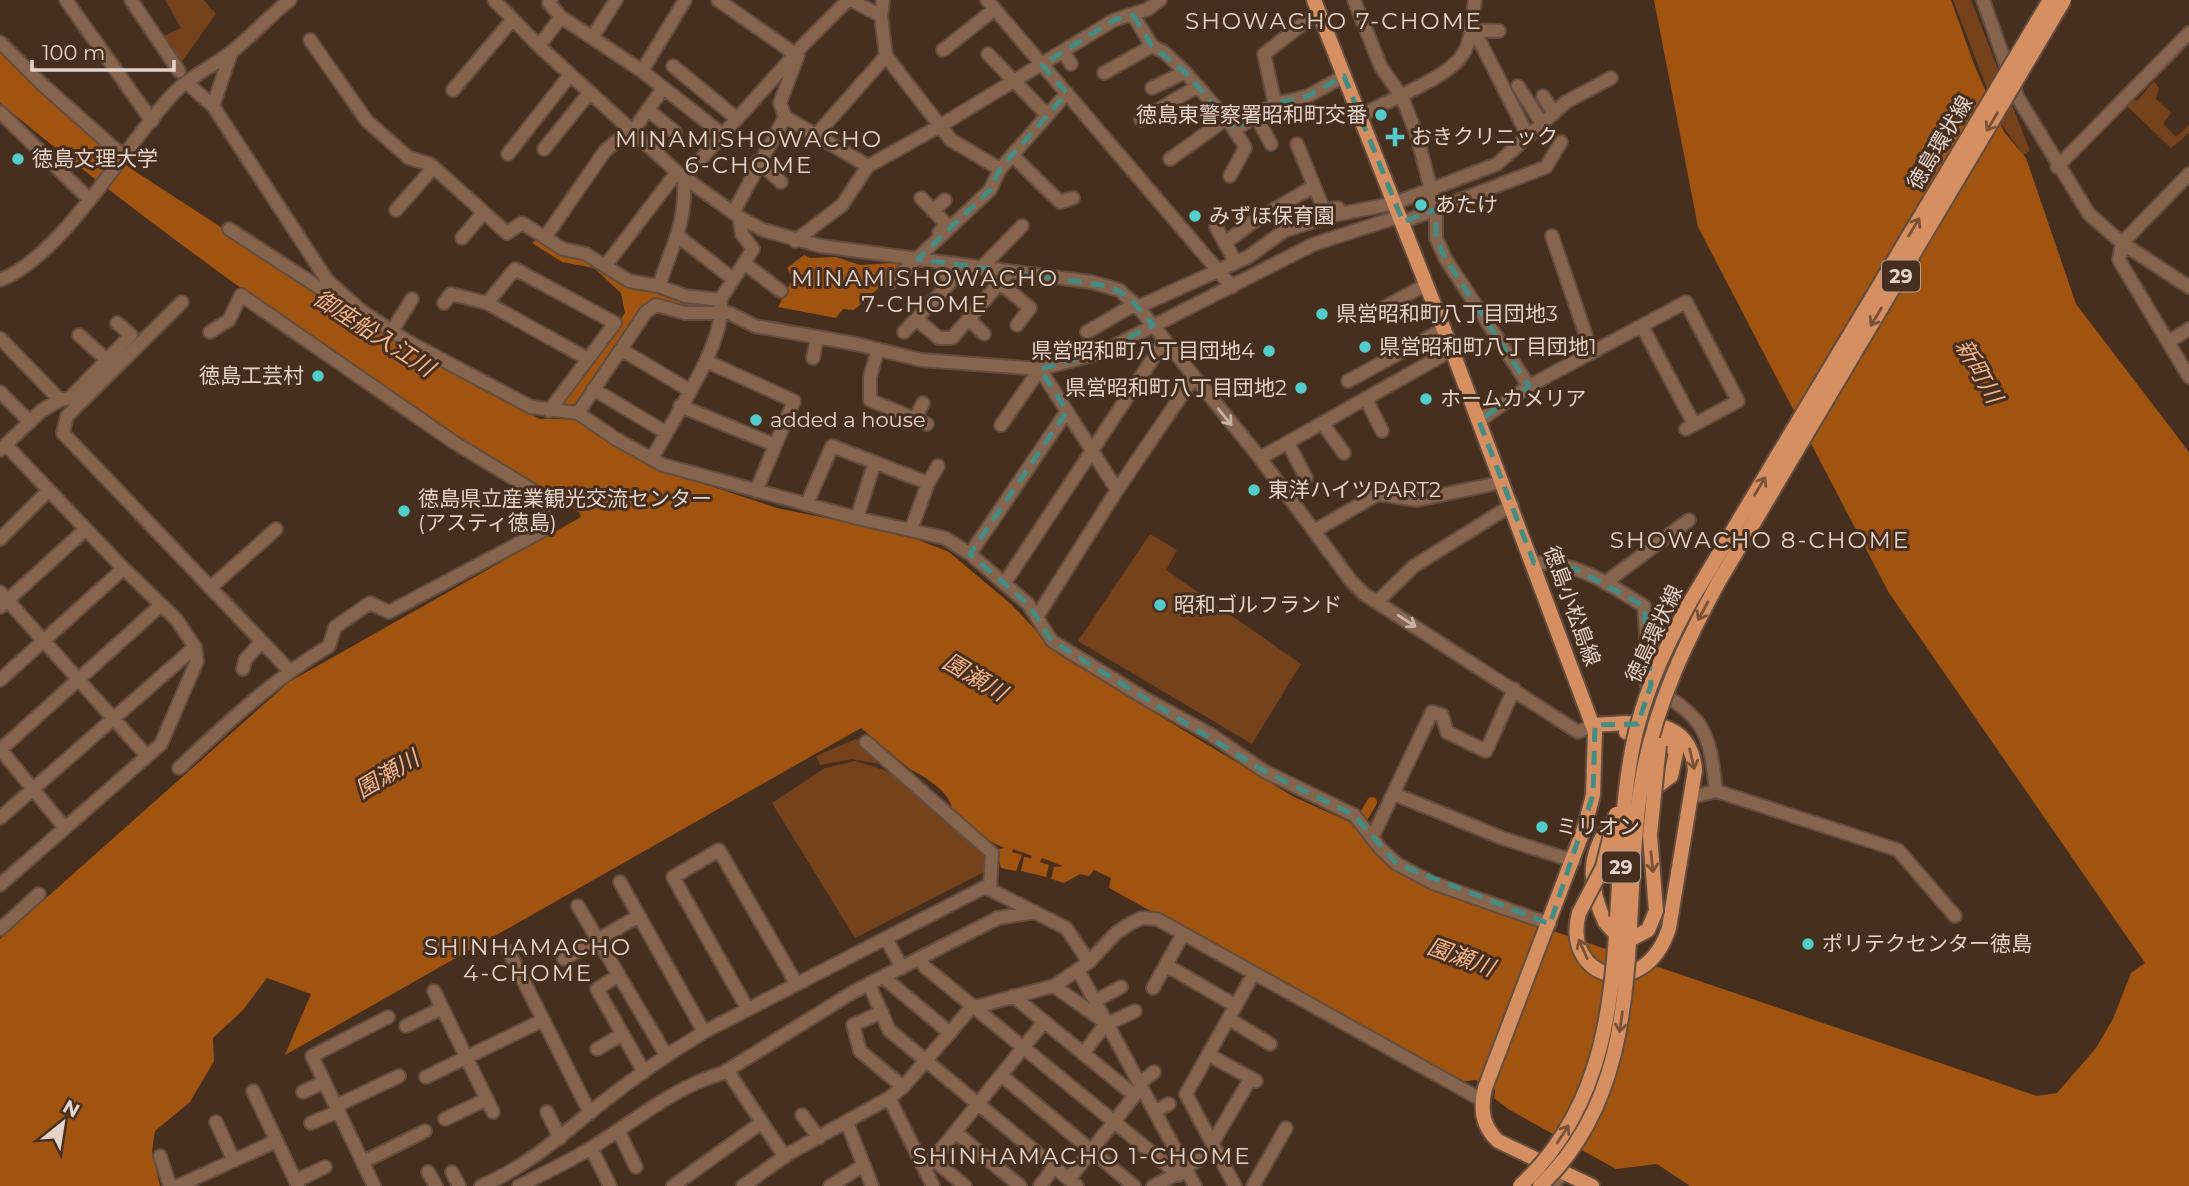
<svg xmlns="http://www.w3.org/2000/svg" width="2189" height="1186" font-family="Montserrat,'Noto Sans JP',sans-serif">
  <style>
    .green { fill: #76421b }
    .water { fill: #a15310 }
    .lines { fill: none; stroke-linecap: round; stroke-linejoin: round }
    .canal { stroke: #a15310; stroke-width: 10 }
    .minor-casing { stroke: #634d3e; stroke-width: 16 }
    .major-casing { stroke: #634d3e; stroke-width: 18 }
    .minor { stroke: #87644d; stroke-width: 12 }
    .major { stroke: #d68f60; stroke-width: 14 }
    .major-bridge-casing { stroke: #634d3e; stroke-width: 18; stroke-linecap: butt }
    .major-bridge { stroke: #d68f60; stroke-width: 14 }
    .oneway { stroke: #795136 }
    .oneway2 { stroke: #c7b2a4 }
    .marked { fill: none; stroke: #448d85; stroke-width: 5; stroke-dasharray: 14 9; stroke-linejoin: round }
    .poi-dot { fill: #53cdcb; stroke: #472f1f; stroke-width: 2.5 }
    .labels { text-anchor: middle; stroke-width: 6; stroke-linejoin: round; paint-order: stroke }
    .shield { fill: #472f1f; stroke: #b4a296; stroke-width: 2 }
    .shield-label { font-size: 19px; font-weight: bold; fill: #e3d3c9 }
    .poi-label { font-size: 21px; fill: #e3d3c9; stroke: #472f1f; text-anchor: start }
    .street-label { font-size: 21px; fill: #e3d3c9; stroke: #472f1f }
    .neighbourhood-label { font-size: 23px; letter-spacing: 2px; fill: #e3d3c9; stroke: #472f1f }
    .water-label { font-size: 23px; font-style: italic; fill: #f4b48a; stroke: #472f1f }
  </style>
  <rect width="100%" height="100%" fill="#472f1f"/>
  <!-- green -->
  <path class="green" d="M165,0H204L216,14L180,64L162,37L181,28Z
    M1953,0H1971L2030,151L2023,155L2000,122Z
    M2154,81L2159,88L2156,99L2171,113L2163,124L2176,137L2189,125V133L2171,148L2126,105L2132,98L2137,101Z
    M1150,534L1177,550L1166,570L1301,664L1252,744L1078,641Z
    M856,739L874,752L885,765L852,759L820,765L816,756Z
    M855,761L884,770L923,794L984,850L986,871L855,938L772,803L825,768Z"/>
  <!-- water -->
  <path class="water" d="M1654,0H1951L1975,67L2004,132L2026,158L2076,304L2189,452V1186H1690L1657,1164L1616,1169L1508,1109L1494,1098L1495,1090L1476,1080L1460,1082L1109,888L1111,878L1094,870L1089,876L1080,874L1064,883L1051,879L1054,867L1063,866L1042,858L1040,862L1049,865L1046,877L1021,871L1024,857L1031,858L1032,856L1013,849L1012,852L1022,855L1016,871L1001,868L996,850L1005,848C988,842 966,825 954,812C948,805 954,810 950,802C944,789 923,775 911,770L861,728L285,1055L311,994L267,978L243,1010L213,1038L214,1061L190,1102L155,1131L152,1151L160,1186H0V939L289,682L581,517L579,512L553,495C360,378 175,246 0,103V51L49,99L130,168L414,353L540,419H575L617,448L671,473L777,508L903,534L949,552L1011,604L1059,655L1294,797L1352,823L1381,857L1406,877L1465,901L2037,1096L2057,1093L2096,1048L2113,1019L2131,973L2145,963L1889,593L1698,227Z
    M536,240L543,241L566,257L584,260L606,272L716,303V310L656,302L576,404H560L625,313L621,293L594,268L562,262L532,243Z
    M804,255L810,258L836,257L860,265L908,262L854,310L843,309L836,318L778,307L793,278L787,268Z"/>
  <g class="lines">
    <!-- canal -->
    <path class="canal" d="M1358,826L1372,802"/>
    <defs>
      <path id="minor" d="M66,0L152,121
        M131,0L179,71
        M494,0L539,46L677,172L739,217L763,230L821,246L1091,282L1119,290L1138,307L1260,458L1351,581L1364,594L1578,732L1593,725
        M685,0L642,71L722,134
        M718,0L795,54
        M851,0L881,16
        M883,0L881,16L886,56L951,140L1000,169
        M987,0L1232,287
        M1354,0L1381,67L1402,97L1417,136L1436,209V238L1445,258L1529,386
        M1983,0L2018,98L2089,214L2122,243L2189,287
        M1133,15L1152,46L1164,52L1185,72L1229,122L1244,145L1245,148L1230,176
        M561,17L642,71
        M1470,30L1499,31
        M1474,30L1527,134
        M592,38L616,0
        M310,40L367,121L409,158L430,164L507,233L522,223L563,249L586,254L629,281L659,286L685,296L720,300
        M0,42L44,86L124,157
        M539,46L561,17L549,3L551,0
        M943,50L995,9
        M1063,51L1071,64
        M988,54L1047,115
        M673,66L736,118
        M1104,73L1152,46
        M187,83L213,106L327,280L360,310L407,341L531,407L578,413L616,439L663,465L857,518L945,538L970,554L1028,604L1052,641L1146,699L1213,736L1264,771L1354,815L1381,849L1397,864L1433,883L1550,924
        M1518,86L1542,123
        M1152,88L1185,72
        M453,90L513,19
        M1543,96L1554,113
        M1275,104L1308,96L1344,76
        M213,106L231,53
        M648,110L675,132
        M0,112L89,199
        M1256,116L1271,144
        M1361,116C1386,100 1448,79 1463,54C1472,40 1473,16 1475,0
        M785,117L868,166L842,205L795,241
        M1141,120L1198,86
        M1234,130L1275,104L1264,54L1318,12
        M632,132L662,90
        M817,134L886,56
        M1297,144L1324,210L1338,208
        M544,149L590,92
        M508,154L570,75
        M1013,156L1060,202L1073,198
        M1170,159L1226,119
        M758,161L781,182
        M868,166L938,127L1114,20L1148,9L1160,0
        M2057,167L2189,33
        M2189,174L2122,243L2119,260L2189,377
        M921,198L947,225L939,233
        M396,210L433,168
        M933,211L945,200
        M733,213L785,117L780,103L798,55
        M1403,222L1546,167L1561,142
        M1216,227L1235,261
        M229,229L329,294L338,292
        M546,236L605,151L630,130
        M678,236L733,279
        M1552,236L1592,353
        M462,238L484,212
        M1225,243L1253,222L1314,186
        M744,263L781,291
        M940,263L950,283L916,319L939,338H952L1009,272
        M606,265L677,172
        M981,268L1022,226
        M0,280C63,256 127,142 174,93C189,77 212,67 230,53C251,37 269,16 290,0
        M892,282L990,190L1000,169L1067,93
        M1000,283L1030,308L1017,325
        M659,286C673,242 686,226 684,178L805,43L848,0
        M182,302L67,416L63,433L289,670
        M444,303L451,294L487,303L515,269L615,323L549,411
        M487,303L588,359
        M1385,307L1427,284
        M969,319L984,334
        M1642,326L1694,424
        M392,331L412,299
        M904,332L916,319
        M1087,332L1130,307H1138L1248,257L1284,231L1330,216L1395,203L1497,164L1566,102L1611,78
        M79,335L107,360
        M0,338L60,400L41,411L0,450
        M2168,342L2189,329
        M878,349L870,377V400L927,424
        M622,350L689,390
        M813,358L817,338
        M706,361L794,401L756,491
        M1348,381L1444,329
        M593,389L665,432
        M0,392L30,422
        M1366,399L1382,431
        M60,400L70,398L131,335L117,323
        M680,406L775,445
        M578,413L646,312L656,305L685,313H729L755,326L856,344L921,360L1040,369L1100,353L1314,244L1401,216
        M915,419L923,403
        M1479,421L1529,386L1686,302L1738,401L1686,429
        M1323,424L1344,453
        M1001,425L1040,369L1117,490
        M1288,443L1306,478
        M1260,458L1452,350
        M652,459C671,421 729,339 720,300L753,249L742,234L739,217
        M928,483L938,466
        M807,504L832,446L928,483L911,530
        M857,518L874,464
        M1314,531L1378,494L1417,500L1503,482
        M0,539L49,490
        M970,554L1067,411
        M1534,563C1575,560 1610,585 1644,606L1649,676L1646,683C1703,718 1709,725 1716,791L1692,797
        M1605,583L1689,520
        M1004,584L1165,340
        M210,588L276,529
        M0,592L147,756
        M1377,602L1414,566L1512,505
        M0,607L86,529
        M1038,615L1117,490L1194,377
        M243,669L245,660L261,642
        M0,680L123,569
        M866,742L992,853L990,889
        M0,749L65,828
        M0,750L161,605
        M179,768C227,723 272,680 329,646L335,627L370,603L389,612L542,531V496L452,441L241,295L229,320L210,332
        M1716,791L1898,850L1955,916
        M1394,794L1505,839L1574,861
        M0,818L195,647
        M1372,838L1432,712L1442,715L1447,732L1486,751L1514,689
        M620,882L704,1032
        M0,885L161,744L197,661L195,647L176,619L120,565L6,445
        M578,906L666,1055
        M0,929L39,894
        M886,938L902,968
        M509,952L590,1113
        M564,959L639,916
        M920,959L925,967L1179,1175
        M1166,965L1236,1006
        M1078,970L1195,1186
        M619,975L597,989L644,1072
        M883,977L950,1033
        M869,984L889,1030L1077,1186
        M1054,986L1106,1023L1083,1054
        M1153,988L1183,934
        M434,991L493,1112
        M1013,996L1134,1095
        M1095,1001L1121,987
        M747,1008L673,877L719,850L796,983
        M882,1012L853,1025L860,1051L903,1087
        M1229,1019L1270,1044
        M1107,1024L1135,1011
        M406,1026L442,1008
        M597,1049L623,1034
        M1209,1055L1256,1081
        M727,1070L785,1157
        M1001,1075L1134,1186
        M426,1077L543,1020
        M1140,1083L1154,1072
        M253,1091L298,1186
        M303,1092L324,1082
        M889,1098L933,1186
        M336,1106L399,1076
        M1155,1111L1169,1104
        M547,1112L560,1138
        M802,1115L819,1138
        M445,1119L487,1099
        M216,1122L234,1161
        M311,1123L339,1111
        M847,1123L872,1186
        M618,1130L636,1167
        M955,1132L1020,1186
        M1213,1142L1251,1078
        M591,1148L610,1186
        M160,1156L170,1186
        M933,1159L965,1186
        M363,1162L425,1131
        M1185,1167L1199,1160
        M926,1168L1044,1022
        M428,1172L436,1186
        M452,1172L459,1186
        M1069,1179L1139,1090
        M296,1181L325,1167
        M178,1186L276,1141
        M374,1186L312,1056L388,1017
        M481,1186C522,1169 555,1141 589,1113C625,1084 664,1056 704,1032L985,887L1066,928L1089,962
        M519,1186C543,1174 568,1162 591,1148C634,1122 673,1087 723,1073L853,992L998,918L1035,912
        M673,1186L762,1122
        M743,1186L788,1154L889,1098L903,1087L971,1008L1054,986L1089,962L1116,933L1131,923L1142,918L1157,919L1482,1100
        M830,1186L864,1165
        M1040,1186L1054,1167
        M1153,1186L1183,1171
        M1235,1186L1186,1094L1254,973
        M1253,1186L1286,1128
        M1551,1186L1564,1173"/>
      <path id="major" d="M1314,0L1452,350L1595,732L1593,795L1585,826L1485,1088C1480,1109 1482,1126 1498,1141L1592,1186
        M1626,732C1644,733 1666,735 1676,753L1671,776L1647,794
        M1579,913C1561,978 1644,1005 1669,928L1695,770C1690,713 1635,723 1593,725
        M1605,922C1588,886 1586,851 1615,820"/>
    </defs>
    <!-- minor casing -->
    <use href="#minor" class="minor-casing"/>
    <!-- major casing -->
    <use href="#major" class="major-casing"/>
    <!-- minor -->
    <use href="#minor" class="minor"/>
    <!-- major -->
    <use href="#major" class="major"/>
    <defs>
      <path id="major-bridge" d="M1579,913L1603,867L1616,814
        M1605,922L1613,931L1635,937L1648,930L1656,911L1650,835L1659,745
        M1520,1186C1645,1071 1603,894 1633,745C1643,695 1665,647 1690,602L2050,0
        M1540,1186C1655,1078 1617,909 1644,769C1657,703 1686,642 1718,583L2064,0"/>
    </defs>
    <!-- major-bridge casing -->
    <use href="#major-bridge" class="major-bridge-casing"/>
    <!-- major-bridge -->
    <use href="#major-bridge" class="major-bridge"/>
  </g>
  <!-- one-way arrows -->
  <defs><path id="oneway-shaft" d="M-6 0H5M1.5-3L5.5 0L1.5 3" fill="none" stroke-width="1.6" stroke-linecap="round" stroke-linejoin="round" transform="scale(1.75)"/></defs>
  <g class="oneway">
    <use href="#oneway-shaft" transform="translate(1992 122) rotate(121)"/>
    <use href="#oneway-shaft" transform="translate(1914 227) rotate(-59)"/>
    <use href="#oneway-shaft" transform="translate(1876 317) rotate(121)"/>
    <use href="#oneway-shaft" transform="translate(1760 486) rotate(-59)"/>
    <use href="#oneway-shaft" transform="translate(1703 611) rotate(118)"/>
    <use href="#oneway-shaft" transform="translate(1692 759) rotate(77)"/>
    <use href="#oneway-shaft" transform="translate(1652 862) rotate(84)"/>
    <use href="#oneway-shaft" transform="translate(1583 949) rotate(-114)"/>
    <use href="#oneway-shaft" transform="translate(1621 1022) rotate(98)"/>
    <use href="#oneway-shaft" transform="translate(1563 1134) rotate(-57)"/>
  </g>
  <g class="oneway2">
    <use href="#oneway-shaft" transform="translate(1225 417) rotate(51)"/>
    <use href="#oneway-shaft" transform="translate(1407 621) rotate(33)"/>
  </g>
  <!-- marked area -->
  <path class="marked" d="M1133,15L1152,46L1185,72L1235,129L1275,104L1308,96L1344,76L1403,222L1436,209V238L1445,258L1529,386L1479,421L1534,563L1576,569L1644,606L1651,685L1638,724L1595,725L1593,795L1550,924L1397,864L1354,815L1264,771L1052,641L1028,604L970,554L1067,411L1040,369L1100,353L1153,325L1128,296L1108,286L918,259L990,190L1000,169L1067,93L1042,65L1114,20Z"/>
  <!-- markers -->
  <g class="poi-dot">
    <circle cx="1381" cy="115" r="7"/>
    <path d="M1391.5 126.5h7v7h7v7h-7v7h-7v-7h-7v-7h7z"/>
    <circle cx="18" cy="159" r="7"/>
    <circle cx="1421" cy="205" r="7"/>
    <circle cx="1195" cy="216" r="7"/>
    <circle cx="1322" cy="314" r="7"/>
    <circle cx="1365" cy="347" r="7"/>
    <circle cx="1269" cy="351" r="7"/>
    <circle cx="318" cy="376" r="7"/>
    <circle cx="1301" cy="388" r="7"/>
    <circle cx="1426" cy="399" r="7"/>
    <circle cx="756" cy="420" r="7"/>
    <circle cx="1254" cy="490" r="7"/>
    <circle cx="404" cy="511" r="7"/>
    <circle cx="1160" cy="605" r="7"/>
    <circle cx="1542" cy="827" r="7"/>
    <circle cx="1808" cy="944" r="7"/>
  </g>
  <g class="labels">
    <!-- shield labels -->
    <g class="shield">
      <rect x="1882" y="260.5" width="38" height="31" rx="5"/>
      <rect x="1602" y="851.5" width="38" height="31" rx="5"/>
    </g>
    <g class="shield-label">
      <text x="1901" y="283">29</text>
      <text x="1621" y="874">29</text>
    </g>
    <!-- poi labels -->
    <g class="poi-label">
      <text x="1367" y="122" text-anchor="end">徳島東警察署昭和町交番</text>
      <text x="1411" y="144">おきクリニック</text>
      <text x="32" y="166">徳島文理大学</text>
      <text x="1435" y="212">あたけ</text>
      <text x="1209" y="223">みずほ保育園</text>
      <text x="1336" y="321">県営昭和町八丁目団地3</text>
      <text x="1379" y="354">県営昭和町八丁目団地1</text>
      <text x="1255" y="358" text-anchor="end">県営昭和町八丁目団地4</text>
      <text x="304" y="383" text-anchor="end">徳島工芸村</text>
      <text x="1287" y="395" text-anchor="end">県営昭和町八丁目団地2</text>
      <text x="1440" y="406">ホームカメリア</text>
      <text x="770" y="427">added a house</text>
      <text x="1268" y="497">東洋ハイツPART2</text>
      <text x="418" y="506">徳島県立産業観光交流センター<tspan x="418" dy="24">(アスティ徳島)</tspan></text>
      <text x="1174" y="612">昭和ゴルフランド</text>
      <text x="1556" y="834">ミリオン</text>
      <text x="1822" y="951">ポリテクセンター徳島</text>
    </g>
    <!-- street labels -->
    <g class="street-label">
      <text transform="translate(1940 143) rotate(-59)" y="7">徳島環状線</text>
      <text transform="translate(1572 606) rotate(70)" y="7">徳島小松島線</text>
      <text transform="translate(1654 634) rotate(-65)" y="7">徳島環状線</text>
    </g>
    <!-- neighbourhood labels -->
    <g class="neighbourhood-label">
      <text x="1334" y="29">SHOWACHO 7-CHOME</text>
      <text x="749" y="147">MINAMISHOWACHO<tspan x="749" dy="26">6-CHOME</tspan></text>
      <text x="925" y="286">MINAMISHOWACHO<tspan x="925" dy="26">7-CHOME</tspan></text>
      <text x="1760" y="548">SHOWACHO 8-CHOME</text>
      <text x="528" y="955">SHINHAMACHO<tspan x="528" dy="26">4-CHOME</tspan></text>
      <text x="1082" y="1164">SHINHAMACHO 1-CHOME</text>
    </g>
    <!-- water labels -->
    <g class="water-label">
      <text transform="translate(374 333) rotate(33)" y="8">御座船入江川</text>
      <text transform="translate(1979 371) rotate(60)" y="8">新町川</text>
      <text transform="translate(975 677) rotate(31)" y="8">園瀬川</text>
      <text transform="translate(387 774) rotate(-31)" y="8">園瀬川</text>
      <text transform="translate(1461 957) rotate(20)" y="8">園瀬川</text>
    </g>
  </g>
  <!-- north arrow -->
  <g transform="translate(63 1123) rotate(30)" stroke="#472f1f" stroke-width="5" paint-order="stroke">
  <path d="M0-5L12 26L0 18L-12 26Z" fill="#e3d3c9"/>
  <text y="-10" font-size="19" font-weight="bold" text-anchor="middle" fill="#e3d3c9">N</text>
  </g>
  <!-- scale -->
  <path d="M32 60v10h142v-10" fill="none" stroke="#e3d3c9" stroke-width="3.5"/>
  <text x="42" y="60" font-size="21" fill="#e3d3c9" stroke="#472f1f" stroke-width="5" paint-order="stroke">100 m</text>
</svg>
